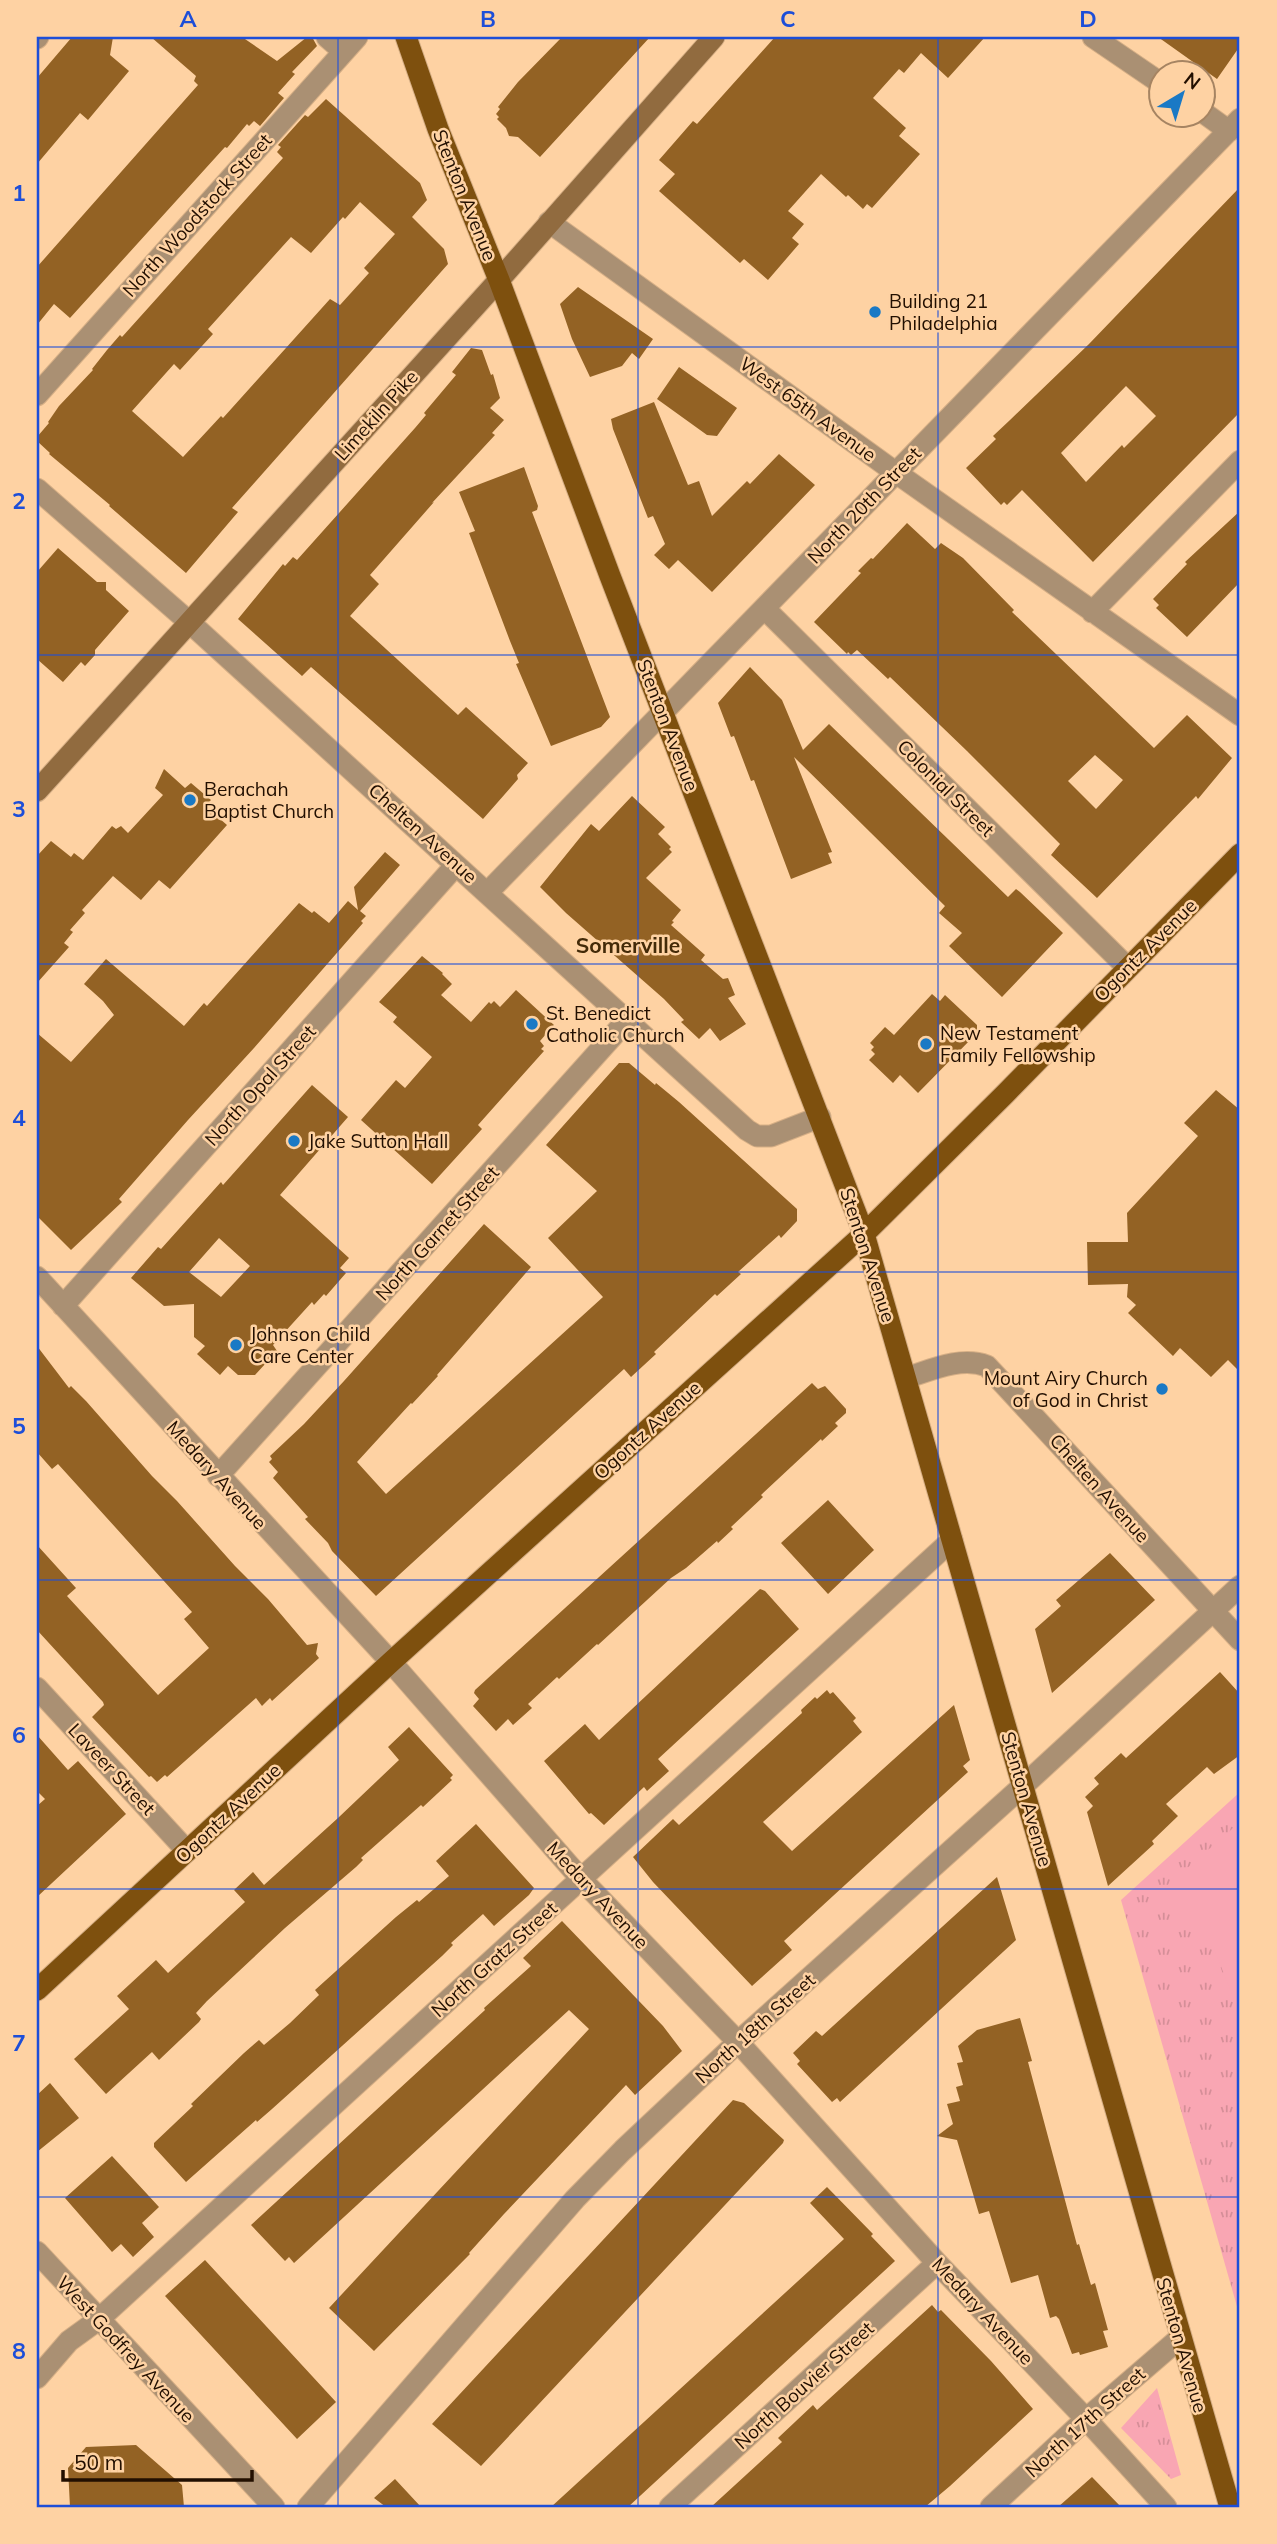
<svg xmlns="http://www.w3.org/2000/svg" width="1277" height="2544" font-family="Mulish,sans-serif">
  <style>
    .grass { fill: url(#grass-tufts) }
    .garden { fill: #f9a6b3 }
    .building { fill: #936224; fill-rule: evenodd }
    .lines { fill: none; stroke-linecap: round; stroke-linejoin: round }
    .street-casing { stroke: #d6af86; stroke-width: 23 }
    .secondary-casing { stroke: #d6af86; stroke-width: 23 }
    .primary-casing { stroke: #d6af86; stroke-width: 23 }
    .street { stroke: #aa9073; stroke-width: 21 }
    .secondary { stroke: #916b3f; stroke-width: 21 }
    .primary { stroke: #7e500e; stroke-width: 21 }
    .grid { fill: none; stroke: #1d4ed8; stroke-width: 2; stroke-opacity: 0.55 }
    .poi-dot { fill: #1a79c5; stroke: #fed2a3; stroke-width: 2.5 }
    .labels { text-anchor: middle; stroke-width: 5; stroke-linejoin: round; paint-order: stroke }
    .street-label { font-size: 19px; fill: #220f00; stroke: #fed2a3 }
    .poi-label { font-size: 19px; fill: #220f00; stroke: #fed2a3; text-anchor: start }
    .neighbourhood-label { font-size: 21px; font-weight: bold; fill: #432a08; stroke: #fed2a3 }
    .neatline { fill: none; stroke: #1d4ed8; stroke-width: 2.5 }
    .grid-label { font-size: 23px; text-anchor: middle; font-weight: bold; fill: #1d4ed8 }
  </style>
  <defs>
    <pattern id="grass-tufts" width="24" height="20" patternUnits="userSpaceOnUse" patternTransform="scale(1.75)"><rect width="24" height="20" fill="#f9a6b3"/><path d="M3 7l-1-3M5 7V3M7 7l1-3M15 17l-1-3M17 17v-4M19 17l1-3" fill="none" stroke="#d58e98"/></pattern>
  </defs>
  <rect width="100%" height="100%" fill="#fed2a3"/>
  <!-- grass -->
  <path class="grass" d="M1240,1792V2317L1121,1900Z
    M1157,2388L1181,2475L1171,2479L1121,2428Z"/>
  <!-- garden -->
  <path class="garden" d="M1240,1822V2014L1214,1949L1162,1890Z"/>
  <!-- building -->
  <path class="building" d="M72,37H113L110,55L129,71L88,120L80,113L37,164V78Z
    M151,37H242L277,61L307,37H312L317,46L292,72L295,74L278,93L284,98L260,126L254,121L249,126L247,124L227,148L225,147L70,318L54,304L37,325V267L198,85L194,81L196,76Z
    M562,37H650L540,157L518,137L509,136L506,128L497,119L499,117L496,114L500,109L498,107L518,82Z
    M775,37H985L948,78L921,53L904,73L899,69L873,98L906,128L899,136L920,154L872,208L867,204L863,209L848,195L846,197L821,174L788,211L804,224L792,238L799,244L768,280L744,259L740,263L659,191L675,174L659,160L693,121L697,124Z
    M1158,37H1240V46L1217,79Z
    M326,99L420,183L427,200L412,217L444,249L448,264L232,508L238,512L186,573L109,506L110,505L49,454L50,453L37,441V437L49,423L48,422L59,406L93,370L92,369L107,350L120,335L122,337L283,158L277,152L281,147L278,145L305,115L308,117ZM360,202L395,234L364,268L369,273L340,305L330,299L223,418L221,416L183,457L132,411L174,364L180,370L213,334L208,329L291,237L311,253L343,217L345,219Z
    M1240,187V412L1093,562L1022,490L1007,505L1004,502L1001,505L966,468L996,439L993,436L1010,420L1089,344ZM1126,386L1156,416L1124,448L1122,445L1086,482L1061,453Z
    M578,287L653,339L639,359L632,353L622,366L590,377L572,339L560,304Z
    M471,348L482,350L491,375L493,374L500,398L490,408L504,420L492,433L495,435L432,503L434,502L370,575L379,584L350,616L458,715L466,707L528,763L517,775L518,779L483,819L311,667L302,676L238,619L283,564L285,566L293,557L297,560L415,428L426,415L424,413L456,375L452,372Z
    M679,367L737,408L717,436L707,435L657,399Z
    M654,402L688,485L699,481L712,516L747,481L750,484L779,454L815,485L712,592L678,560L669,569L654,555L665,544L653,516L648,518L613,429L611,419Z
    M524,467L538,506L537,510L532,512L610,717L601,727L551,746L516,664L519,663L510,641L469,533L475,531L459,492Z
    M1240,511V582L1187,637L1156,608L1159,605L1153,599L1187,564L1185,562Z
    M907,523L935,549L941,543L963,558L1014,610L1012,612L1154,748L1187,715L1232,758L1198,799L1196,796L1097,898L1051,855L1060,844L967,751L890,677L888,679L857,650L851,655L848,652L847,654L814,622L861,573L858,571L871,558L873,559ZM1095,755L1123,780L1096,809L1068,781Z
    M58,548L97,582H106V590L129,611L95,650V655L85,666L81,662L63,682L37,659V572Z
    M750,667L782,700L803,750L829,724L1008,897L1016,889L1020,892L1063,933L1002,997L949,946L962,933L939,913L945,906L794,757L832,852L828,853L832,863L791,879L754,780L751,781L734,736L731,737L718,703Z
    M164,769L185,788L191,783L211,800L205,806L227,825L170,889L159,880L141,900L113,876L82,910L85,913L70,930L73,932L64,943L69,947L37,983V856L51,841L71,857L74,853L83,860L112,826L116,829L121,826L128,833L163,795L155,788Z
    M632,796L665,827L658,834L671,847L669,849L672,852L646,878L681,910L672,921L674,922L671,925L705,955L701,960L723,979L728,978L735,995L728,998L746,1024L720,1041L710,1028L699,1039L681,1022L684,1020L664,999L566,913L540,887L591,824L599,831Z
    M385,852L400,865L360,911L366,916L361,921L363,923L254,1048L188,1120L119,1199L122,1202L71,1250L37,1216V1033L71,1062L114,1015L103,1001L84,984L106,959L184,1026L204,1003L207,1006L299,903L312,913L314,911L329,923L348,901L358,910L354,887Z
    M422,956L443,973L442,974L452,984L441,995L471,1022L489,1002L491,1004L494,1001L500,1007L516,990L554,1025L540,1041L544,1046L541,1049L544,1051L478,1125L482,1129L432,1184L361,1120L396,1080L405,1088L432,1057L393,1022L397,1017L379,1002Z
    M932,994L940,1001L945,995L977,1025V1033L918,1093L900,1075L893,1083L869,1060L875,1054L871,1050L874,1047L870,1043L885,1027L894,1035Z
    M619,1063H629L655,1085L656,1083L679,1102L797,1209V1221L781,1238L779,1235L738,1272L741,1274L717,1296L715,1294L654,1352L656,1354L631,1377L624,1369L376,1596L332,1551L328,1543L305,1519L308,1517L273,1478L278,1472L269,1462L272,1459L270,1456L304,1424L344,1381L484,1224L531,1267L437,1375L438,1376L412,1404L411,1403L357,1462L386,1494L603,1297L548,1238L597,1191L546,1145Z
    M312,1085L348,1117L280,1195L349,1258L340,1268L346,1273L326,1296L324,1294L314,1305L312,1302L273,1345L277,1351L255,1375H238L228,1366L220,1375L197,1354L205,1346L194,1337V1304L164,1306L131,1278L158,1247L161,1249L221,1182L223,1185ZM219,1238L250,1266L221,1297L189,1272Z
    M1216,1090L1240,1110V1372L1228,1360L1211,1377L1180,1348L1173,1356L1128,1313L1136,1305L1127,1297L1128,1284L1088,1285L1087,1242H1128L1127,1213L1198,1136L1184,1123Z
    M37,1346L69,1388L71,1386L86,1401L152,1476L177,1501L235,1566L268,1599L307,1645L318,1643L316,1654L319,1658L272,1701L270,1698L262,1706L256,1698L167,1777L165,1775L157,1782L151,1776L149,1777L92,1717L104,1705L103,1702L37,1630V1545L76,1588L67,1596L158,1695L209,1648L184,1619L192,1612L58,1464L52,1469L37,1452Z
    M812,1383L818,1389L825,1386L846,1409V1413L835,1423L838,1426L822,1441L821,1439L761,1495L763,1497L731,1527L733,1529L718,1543L717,1541L686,1568L671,1578L598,1645L597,1644L559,1679L557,1677L528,1704L532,1708L513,1725L508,1719L496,1731L473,1706L479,1699L474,1693L475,1690Z
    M828,1500L874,1550L828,1594L781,1543Z
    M1110,1553L1155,1600L1052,1693L1035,1629L1061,1606L1056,1600Z
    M760,1589L765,1591L799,1629L658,1759L669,1771L647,1791L644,1787L604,1825L591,1813L589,1814L544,1761L585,1724L599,1740Z
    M1220,1672L1240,1694V1755L1214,1774L1207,1767L1166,1804L1178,1816L1152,1841L1154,1844L1108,1886L1087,1812L1093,1806L1085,1797L1099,1784L1094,1778L1121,1753L1126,1758Z
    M827,1690L830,1694L833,1692L856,1718L853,1721L862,1732L763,1822L792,1851L954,1705L970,1760L963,1766L968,1772L784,1941L792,1950L752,1986L653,1882L633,1857L673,1819L679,1825L802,1713L801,1710L815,1697L817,1699Z
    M409,1727L453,1775L450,1778L452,1780L423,1807L421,1805L361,1858L363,1860L356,1867L285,1928L207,2001L196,2013L201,2019L199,2022L159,2060L152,2052L106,2094L74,2059L129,2009L117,1996L156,1960L168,1973L245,1902L234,1890L253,1872L264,1885L338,1818L399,1760L388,1747Z
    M37,1735L68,1770L78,1761L126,1814L37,1897V1806L45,1799L37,1791Z
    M476,1824L534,1888L529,1895L494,1926L483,1914L451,1943L453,1945L442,1956L272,2109L257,2122L256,2120L186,2182L154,2147V2143L193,2106L191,2104L244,2053L259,2040L264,2045L290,2023L319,1995L315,1990L396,1917L417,1900L419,1902L449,1876L436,1861Z
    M997,1877L1016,1940L840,2102L837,2098L832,2102L797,2064L800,2061L793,2053L816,2031L822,2036Z
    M562,1921L663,2026L682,2051L635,2095L626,2085L504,2214L469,2253L470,2254L374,2351L329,2308L589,2029L569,2010L294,2263L289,2257L285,2261L251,2225L485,2010L484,2008L531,1966L523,1958Z
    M1020,2018L1032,2061L1028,2062L1077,2245L1079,2244L1091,2285L1095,2283L1108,2330L1103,2331L1108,2347L1080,2355L1079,2352L1072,2354L1059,2319L1056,2316L1050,2318L1038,2275L1011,2283L989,2211L979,2214L957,2140L937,2136L953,2124L947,2104L960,2101L956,2087L963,2085L957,2063L963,2062L958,2046L977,2030Z
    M50,2083L79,2118L37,2152V2095Z
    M733,2100L744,2103L784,2140L783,2143L481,2466L432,2424Z
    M112,2156L159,2207L142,2223L154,2237L133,2257L121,2244L112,2252L65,2198Z
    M827,2187L873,2234L871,2236L895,2261L628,2507H551L844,2239L810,2203Z
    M205,2260L336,2402L297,2439L165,2296Z
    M932,2305L938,2312L941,2310L991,2361L1033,2409L950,2486L925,2507H711L782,2442L778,2438L813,2405L817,2410Z
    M136,2445L182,2485L184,2507H70L68,2468L86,2447Z
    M1092,2477L1121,2507H1058Z
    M395,2479L421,2507H386L374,2498Z"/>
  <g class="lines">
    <defs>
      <path id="street" d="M327,37L343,51
        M1093,37L1162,84
        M37,38L38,37
        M1204,113L1229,131
        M549,222L895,472L1240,715
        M37,395L357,37
        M37,489L188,621L747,1130L757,1136H771L820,1117
        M765,609L1127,967
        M1092,612L1240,461
        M488,892L1240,119
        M37,1277L391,1662L581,1879L738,2042L937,2263L1086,2419L1166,2507
        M63,1306L456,865
        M906,1378C931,1370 961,1356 987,1366L1240,1640
        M218,1476L627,1020
        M37,1688L187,1851
        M37,2252L274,2507
        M37,2378L69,2341L98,2320L952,1540
        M308,2507L575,2199L623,2150L738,2042L1024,1785L1240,1586
        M670,2507L937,2263
        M991,2507L1086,2419L1180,2338"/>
      <path id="secondary" d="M37,791L499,280L714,37"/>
      <path id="primary" d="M406,37L438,129L499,280L610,576L864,1234L1230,2507
        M37,1990L391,1662L864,1234L1005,1094L1240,854"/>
    </defs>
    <!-- street casing -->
    <use href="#street" class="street-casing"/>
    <!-- secondary casing -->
    <use href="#secondary" class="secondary-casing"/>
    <!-- primary casing -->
    <use href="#primary" class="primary-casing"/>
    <!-- street -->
    <use href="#street" class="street"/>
    <!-- secondary -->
    <use href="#secondary" class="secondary"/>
    <!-- primary -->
    <use href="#primary" class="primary"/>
  </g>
  <!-- grid -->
  <path class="grid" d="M338,37V2507M638,37V2507M938,37V2507M37,347H1240M37,655H1240M37,964H1240M37,1272H1240M37,1580H1240M37,1889H1240M37,2197H1240"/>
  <!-- markers -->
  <g class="poi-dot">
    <circle cx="875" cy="312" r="7"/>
    <circle cx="190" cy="800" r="7"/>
    <circle cx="532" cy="1024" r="7"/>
    <circle cx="926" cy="1044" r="7"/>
    <circle cx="294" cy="1141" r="7"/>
    <circle cx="236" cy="1345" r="7"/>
    <circle cx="1162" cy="1389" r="7"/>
  </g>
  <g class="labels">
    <!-- street labels -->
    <g class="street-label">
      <text transform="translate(465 195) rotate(68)" y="7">Stenton Avenue</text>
      <text transform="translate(197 215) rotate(-48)" y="7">North Woodstock Street</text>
      <text transform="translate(808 409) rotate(36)" y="7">West 65th Avenue</text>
      <text transform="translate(376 415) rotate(-48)" y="7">Limekiln Pike</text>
      <text transform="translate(864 505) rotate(-46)" y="7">North 20th Street</text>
      <text transform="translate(668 725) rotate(69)" y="7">Stenton Avenue</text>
      <text transform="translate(946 788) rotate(45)" y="7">Colonial Street</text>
      <text transform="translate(423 833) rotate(42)" y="7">Chelten Avenue</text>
      <text transform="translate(1145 950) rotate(-45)" y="7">Ogontz Avenue</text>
      <text transform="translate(260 1085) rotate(-48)" y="7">North Opal Street</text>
      <text transform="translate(437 1233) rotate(-48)" y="7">North Garnet Street</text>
      <text transform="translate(868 1255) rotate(72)" y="7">Stenton Avenue</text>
      <text transform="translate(647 1430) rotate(-42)" y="7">Ogontz Avenue</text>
      <text transform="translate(217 1475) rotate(48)" y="7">Medary Avenue</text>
      <text transform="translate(1100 1488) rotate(48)" y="7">Chelten Avenue</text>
      <text transform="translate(112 1769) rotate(47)" y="7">Laveer Street</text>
      <text transform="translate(1027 1799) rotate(74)" y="7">Stenton Avenue</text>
      <text transform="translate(228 1813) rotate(-43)" y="7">Ogontz Avenue</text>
      <text transform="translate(598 1895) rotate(47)" y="7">Medary Avenue</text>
      <text transform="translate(494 1959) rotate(-42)" y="7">North Gratz Street</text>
      <text transform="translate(755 2028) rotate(-42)" y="7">North 18th Street</text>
      <text transform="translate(983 2311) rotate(47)" y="7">Medary Avenue</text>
      <text transform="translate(1182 2345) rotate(74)" y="7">Stenton Avenue</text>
      <text transform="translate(126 2349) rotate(47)" y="7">West Godfrey Avenue</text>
      <text transform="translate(804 2385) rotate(-42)" y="7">North Bouvier Street</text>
      <text transform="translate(1085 2422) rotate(-42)" y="7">North 17th Street</text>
    </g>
    <!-- poi labels -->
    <g class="poi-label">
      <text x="889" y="308">Building 21<tspan x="889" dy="22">Philadelphia</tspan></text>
      <text x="204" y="796">Berachah<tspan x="204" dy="22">Baptist Church</tspan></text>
      <text x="546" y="1020">St. Benedict<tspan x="546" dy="22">Catholic Church</tspan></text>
      <text x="940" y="1040">New Testament<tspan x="940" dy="22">Family Fellowship</tspan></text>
      <text x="308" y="1148">Jake Sutton Hall</text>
      <text x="250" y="1341">Johnson Child<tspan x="250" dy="22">Care Center</tspan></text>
      <text x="1148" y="1385" text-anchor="end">Mount Airy Church<tspan x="1148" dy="22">of God in Christ</tspan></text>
    </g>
    <!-- neighbourhood labels -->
    <g class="neighbourhood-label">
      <text x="628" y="953">Somerville</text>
    </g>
  </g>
  <!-- border -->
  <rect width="1277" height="2544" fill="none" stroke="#fed2a3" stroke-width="77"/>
  <!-- north arrow -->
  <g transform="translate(1182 94) rotate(38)"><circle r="33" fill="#fed2a3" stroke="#a68462" stroke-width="2"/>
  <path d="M0-5L12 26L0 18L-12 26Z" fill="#1a79c5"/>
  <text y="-10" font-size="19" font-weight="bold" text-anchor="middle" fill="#220f00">N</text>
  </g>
  <!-- scale -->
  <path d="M63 2470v10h189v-10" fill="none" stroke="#220f00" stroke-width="3.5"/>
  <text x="74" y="2470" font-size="21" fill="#220f00" stroke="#fed2a3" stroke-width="5" paint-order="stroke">50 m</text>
  <rect x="38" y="38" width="1200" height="2468" class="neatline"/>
  <g class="grid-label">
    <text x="188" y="27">A</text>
    <text x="488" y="27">B</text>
    <text x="788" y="27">C</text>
    <text x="1088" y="27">D</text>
    <text x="19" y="201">1</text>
    <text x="19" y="509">2</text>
    <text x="19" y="817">3</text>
    <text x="19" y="1126">4</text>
    <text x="19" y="1434">5</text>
    <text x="19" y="1743">6</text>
    <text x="19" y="2051">7</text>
    <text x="19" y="2359">8</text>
  </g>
</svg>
